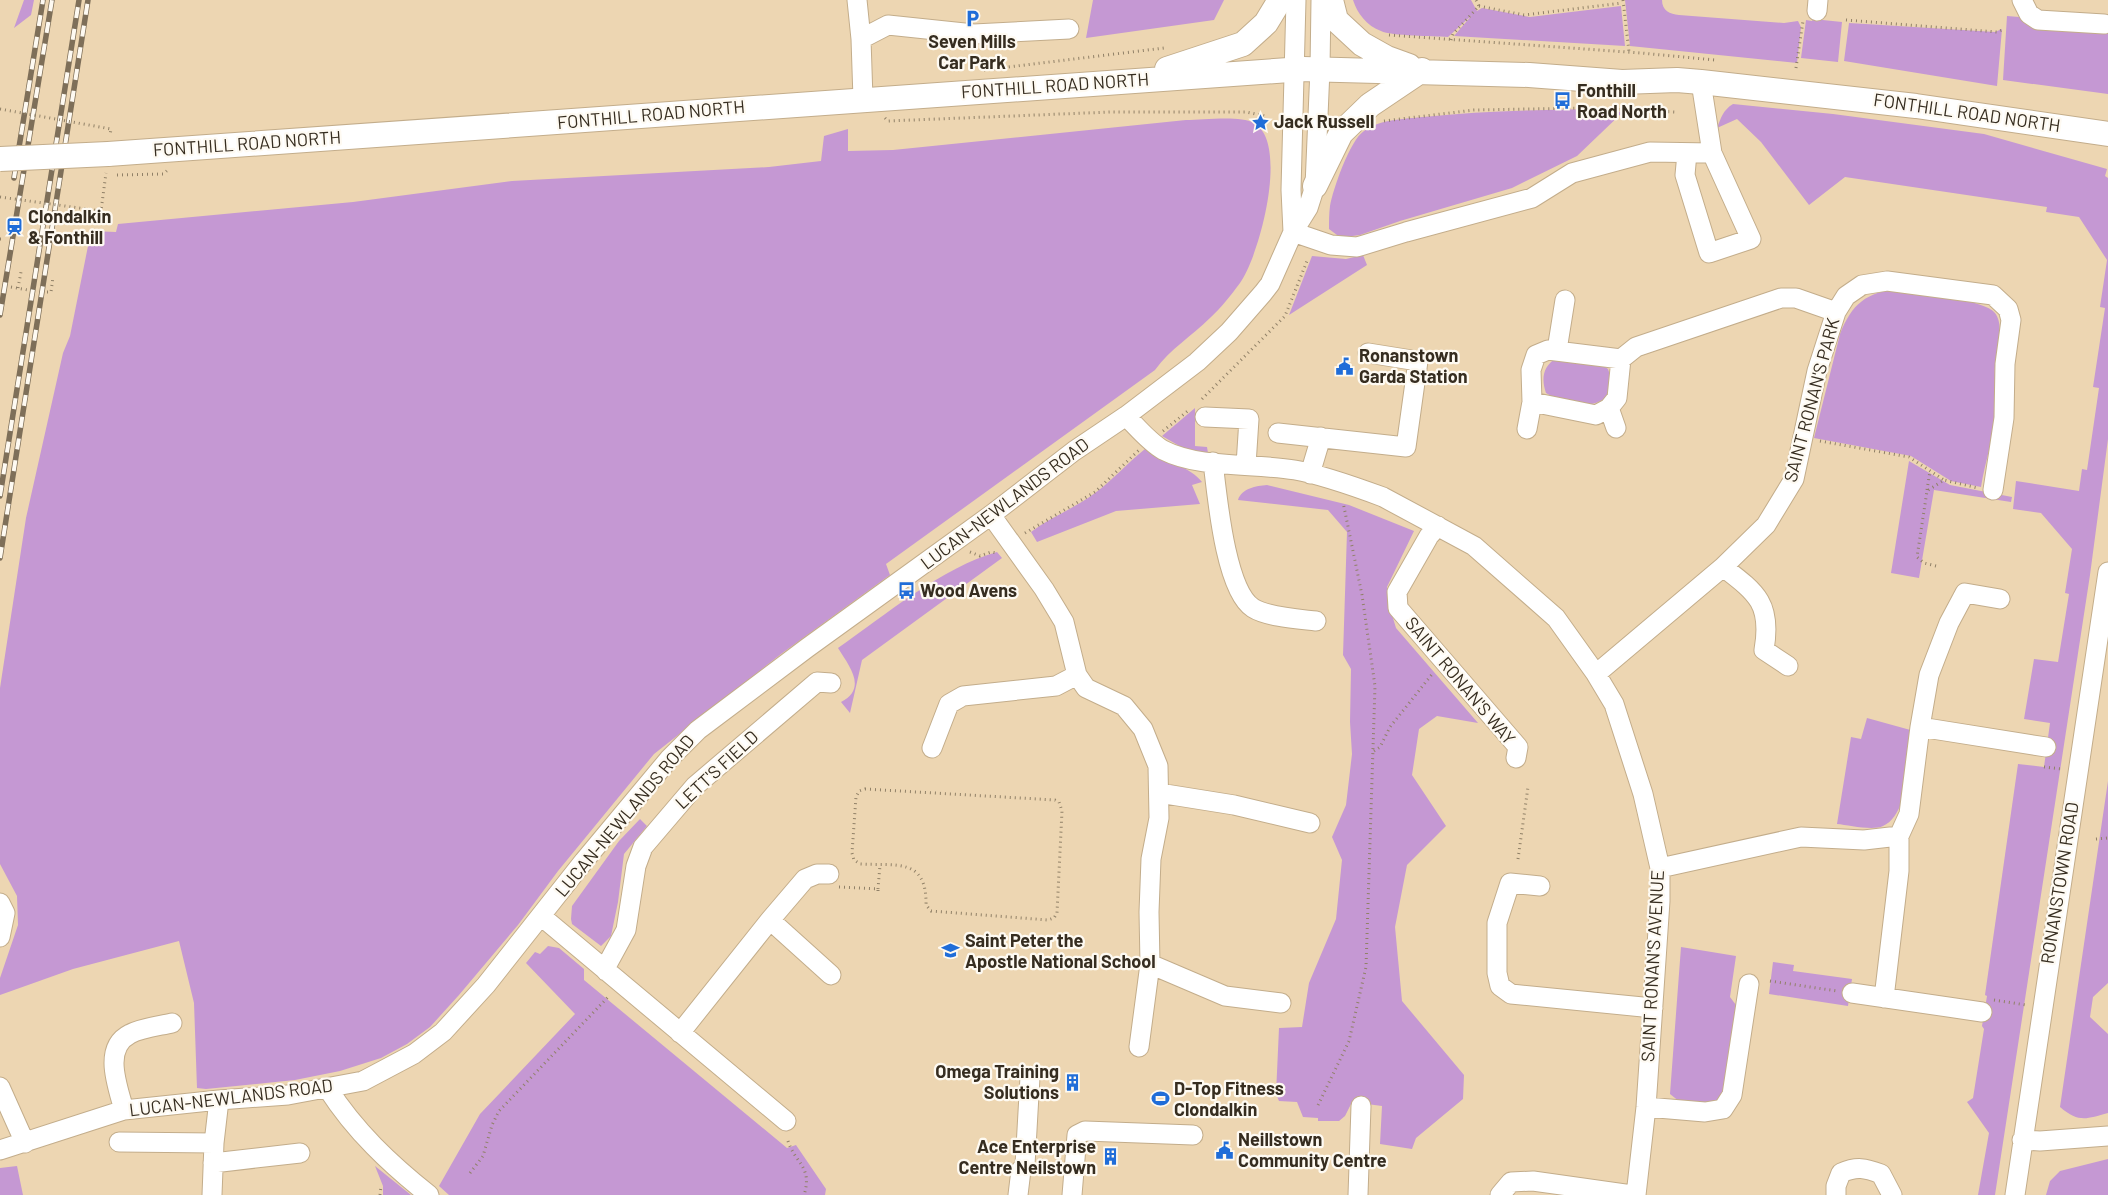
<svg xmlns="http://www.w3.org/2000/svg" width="2108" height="1195" font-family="Barlow,sans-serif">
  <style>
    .green { fill: #c598d3 }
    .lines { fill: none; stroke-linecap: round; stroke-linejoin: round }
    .minor-casing { stroke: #c3ad8b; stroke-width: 21 }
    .major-casing { stroke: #c3ad8b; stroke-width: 26 }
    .path { stroke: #908067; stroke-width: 3; stroke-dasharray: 1 4; stroke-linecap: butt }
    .minor { stroke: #fff; stroke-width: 19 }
    .major { stroke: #fff; stroke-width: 24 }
    .rail-casing { stroke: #7e6f59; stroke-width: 5.5 }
    .rail { stroke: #fefaf2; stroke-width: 4; stroke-dasharray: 11; stroke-linecap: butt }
    .major-bridge-casing { stroke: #c3ad8b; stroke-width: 26; stroke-linecap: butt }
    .path-bridge { stroke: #908067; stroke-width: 3; stroke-dasharray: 1 4; stroke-linecap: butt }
    .major-bridge { stroke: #fff; stroke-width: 24 }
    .labels { text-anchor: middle; stroke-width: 4.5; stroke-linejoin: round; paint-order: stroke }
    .poi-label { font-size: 18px; font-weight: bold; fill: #362d20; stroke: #fefaf2; text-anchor: start }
    .street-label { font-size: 18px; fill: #362d20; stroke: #fefaf2 }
  </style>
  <rect width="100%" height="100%" fill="#edd6b2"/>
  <!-- green -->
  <path class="green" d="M24,0H34L31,15L14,28Z
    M1093,0H1224L1214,20L1086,38Z
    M1353,0H1471L1477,11L1482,8L1530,17L1621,6L1625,46L1454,36L1472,15L1448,37C1434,36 1391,36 1381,31C1367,26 1357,13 1353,0Z
    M1625,0H1662C1662,11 1670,14 1679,15L1784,23L1798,21L1801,27L1797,63L1630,46Z
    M2007,16L2019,17L2026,24L2034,27L2108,34V94L2003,80Z
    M1813,19L1842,22L1838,62L1801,58L1806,20L1812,21Z
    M1849,23L1995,32L2002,29L1997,86L1844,61Z
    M1733,104L1833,114L1984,134L2107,169L2105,176L2108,178V439L2090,575L1995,1195H1978L1989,1133L1967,1102L1973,1098L1984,1029L1982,1026L1987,996L1985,995L2018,764L2044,767L2050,723L2024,719L2034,659L2058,662L2069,594L2065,593L2072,549L2041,513L2013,509L2016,481L2079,491L2082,469L2087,470L2099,388L2093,387L2105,308L2100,307L2107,260L2079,217L2046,212L2047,207L1845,177L1809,205L1761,142L1737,119L1717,128C1721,118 1723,110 1733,104Z
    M1591,109L1623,112L1577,156L1512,188L1400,221L1360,235L1345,237L1337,235L1329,229C1329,221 1329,214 1330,206C1333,189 1350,140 1364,131C1380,119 1405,119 1423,117C1479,111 1534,110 1591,109Z
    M1186,120C1203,120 1240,115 1254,123C1290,143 1259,257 1240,283C1231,295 1221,308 1210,318C1192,336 1170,349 1155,370L886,564L890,575L781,654L654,754L558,871L518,925L459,995L430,1027L407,1044L381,1058L340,1071L295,1080L206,1089L197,1088L194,1003L179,941L73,969L0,995V978L18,925L17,896L0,864V688L26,518L63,353L70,336L91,231L116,232L118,224L353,202L512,181L769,167L821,161L824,136L848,129V151L893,150Z
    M1363,255L1367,265L1289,315L1312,256L1346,259Z
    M1899,289C1917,292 1986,300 1995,313C2005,326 1996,351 1995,366C1994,381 1998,397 1996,412C1994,438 1985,461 1981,487L1951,481L1911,456L1814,438L1840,334C1852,304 1866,292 1899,289Z
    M1556,358L1598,362L1608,369L1612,381L1610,395C1590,411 1566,406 1546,393C1541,378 1543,367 1556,358Z
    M1195,408V446L1207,447L1208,453L1183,448L1162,436Z
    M1145,449C1161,458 1192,468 1202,482L1192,485L1200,504L1116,511L1037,542L1031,532C1051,517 1075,508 1095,493C1113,480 1127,463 1145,449Z
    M1909,461L1950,485L2012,497L2011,502L1934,490L1919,578L1891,573Z
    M1267,485L1349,505L1414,531L1387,587L1389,605L1396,628L1478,723L1437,716L1419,729L1412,775L1446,826L1407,865L1395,927L1402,1001L1464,1075L1463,1099L1416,1138L1412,1149L1380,1144L1382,1106L1352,1102L1345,1116L1339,1121H1318V1118L1303,1117L1297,1102L1279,1101L1276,1094L1279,1028L1302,1027L1309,983L1336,919L1342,860L1332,837L1346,805L1352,754L1350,722L1351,669L1343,655L1347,532L1328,510L1238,500C1242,488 1256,486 1267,485Z
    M997,552L1002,558L862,660L850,713L841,702C868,688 849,666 838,648C885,615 943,567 997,552Z
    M1867,718L1914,731C1910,756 1909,815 1883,826C1873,831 1848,825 1837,824L1851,737L1861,739Z
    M2108,781V983L2093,997L2090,1017L2108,1034V1113C2086,1119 2079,1123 2060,1107Z
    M640,819L647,826L624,854L618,902L611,936L601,946L572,924L571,919L572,906L619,841Z
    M548,946L559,948L584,969V980L787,1148L796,1145L826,1189L825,1195H449L439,1186L480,1114L575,1014L526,963L535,952L540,954Z
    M1681,947L1736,956L1730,997L1739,1009L1725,1096L1712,1105L1680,1102L1670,1094Z
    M1773,962L1794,965L1793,971L1852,979L1848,1006L1769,994Z
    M2108,1159V1195H2046L2050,1181L2060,1171Z
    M17,1166L23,1195H0V1168Z
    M375,1166L411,1195H383V1186Z"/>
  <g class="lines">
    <defs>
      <path id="minor" d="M857,0L861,39L863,99
        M2022,0L2029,14L2038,20L2104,24
        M1817,11L1818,0
        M861,39L888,25L974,34L1069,29
        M1687,153L1685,175L1709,253L1751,239L1712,153L1701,82
        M1293,232L1331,245L1357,247L1406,232L1532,198L1572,173L1650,152L1712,153
        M1293,232L1291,190L1296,0
        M1557,350L1565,300
        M1532,402L1596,415L1609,408L1617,398L1621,359
        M1609,408L1616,428
        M1126,416C1137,427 1149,442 1163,450C1200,469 1254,463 1295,470C1323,475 1356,487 1383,497L1474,546L1556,618L1596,674L1614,704L1643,794L1660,868V901L1646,1107L1636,1195
        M1205,417L1249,419L1246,465
        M1527,429L1532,402L1531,370L1536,355L1548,350L1621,359L1636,347L1781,298H1796L1836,312
        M1278,433L1406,447L1418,361L1368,353
        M1213,462C1217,494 1225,590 1253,608C1267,617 1299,619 1316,621
        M1310,474L1321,437
        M991,515L1044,589L1064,622L1077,675L1086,688L1124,706L1143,729L1158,766L1159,818L1151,859L1149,912L1150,964L1139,1047
        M1438,526L1429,536L1397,592L1398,608L1518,747L1516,758
        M1723,567C1757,593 1772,604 1764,650L1788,666
        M1596,674L1723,567L1766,525L1794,479L1817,371L1836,312L1846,296L1862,285L1887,281L1993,295L2008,309L2011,320L2005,364L2004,418L1993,490
        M1920,727L2046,747
        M932,748L949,704L963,696L1056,686L1077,675
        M1159,793L1234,805L1310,823
        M1660,868L1801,837L1864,840L1899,836
        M1540,886L1510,883L1497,923V973L1500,986L1511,994L1653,1008
        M0,903L5,913L0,937
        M541,916L786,1121
        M770,920L831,975
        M1150,964L1225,996L1281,1003
        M606,971L608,963L626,930L636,866L643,847L695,786L817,682L831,683
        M1852,993L1982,1012
        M1884,998L1899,871V836L1909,814L1920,727L1929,675L1949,623L1965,593L2000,599
        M680,1033L770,920L805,879L817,874H829
        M0,1087L25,1143
        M328,1089C355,1131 390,1164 429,1195
        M1646,1107L1705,1112L1723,1109L1732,1095L1749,984
        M124,1110C118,1087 102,1048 130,1034C141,1028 159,1026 172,1023
        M2022,1140L2040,1141L2108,1136
        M119,1142L214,1143
        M0,1150L124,1110L219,1100L288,1095L363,1081L414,1054L443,1032L486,985L584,861L669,759L698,730L807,648L991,515L1074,451L1126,416L1197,362L1229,332L1263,293L1270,284L1293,232L1308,208L1315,186L1320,69L1321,0
        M213,1163L300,1153
        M212,1195L214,1143L219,1100
        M1018,1195L1021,1170L1025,1165L1030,1077
        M1072,1195L1077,1135L1085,1131L1193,1135
        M1358,1195L1361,1106
        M1500,1195L1511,1182L1533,1181L1632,1195
        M1836,1195V1186L1841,1173C1857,1166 1865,1168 1881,1174L1892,1195
        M2015,1195L2108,572"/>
      <path id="major" d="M1331,0L1336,20L1362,44L1387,58L1409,66
        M1167,69L1243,44L1266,23L1280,0
        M108,154L1303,69L1529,75L1622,82L1677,80L1701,82L1916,106L2108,134
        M1315,186L1341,133L1370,105L1422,70"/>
    </defs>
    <!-- minor casing -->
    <use href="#minor" class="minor-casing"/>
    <!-- major casing -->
    <use href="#major" class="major-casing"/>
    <!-- path -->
    <path class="path" d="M1623,0L1629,52
      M1479,6L1524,15L1622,3
      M1846,20L1997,32L2002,30
      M1389,35L1641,53L1715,60
      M1451,40L1453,34L1479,6L1476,0
      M1796,68L1803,21
      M984,70L1164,48
      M885,118L888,121L1111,112H1246L1265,116
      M1384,121L1474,110L1584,108L1675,112
      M117,175L163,174L169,169
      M0,239H2
      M11,287L28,290
      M18,288L21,272
      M47,292H51L53,277
      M1202,399L1285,316L1307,261
      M1163,431L1189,410
      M1820,441L1909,457L1944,480
      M1927,490L1930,471
      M1025,533L1095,492L1139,450
      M970,552L980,556L991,552L997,553
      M1936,566L1924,563L1917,557L1927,491L1944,480L1978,488
      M1374,751L1380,747L1390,727L1433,673
      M2044,767L2062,769
      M865,789L1055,800L1059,802L1062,811L1057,913L1054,918L1048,920L931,911L926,905C927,857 896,866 860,864L854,860L852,853L856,797L859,791Z
      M2096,839L2108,838
      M1518,859L1528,787
      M839,887L878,889V892
      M878,889L880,865
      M1770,981L1837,991
      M1994,1000L2026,1005
      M1318,1105L1349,1041L1366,967L1375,686L1362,595L1343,502
      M788,1141C795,1163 813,1167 804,1195
      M470,1173L483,1156L492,1125L499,1111L610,995
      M380,1195L381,1186"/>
    <!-- minor -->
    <use href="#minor" class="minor"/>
    <!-- major -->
    <use href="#major" class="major"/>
    <defs>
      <path id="rail" d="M14,178L43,0
        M0,315L52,0
        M0,496L79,0
        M0,558L88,0"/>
    </defs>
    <!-- rail casing -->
    <use href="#rail" class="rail-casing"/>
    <!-- rail -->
    <use href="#rail" class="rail"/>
    <defs>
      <path id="major-bridge" d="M0,159L108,154"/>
    </defs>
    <!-- major-bridge casing -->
    <use href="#major-bridge" class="major-bridge-casing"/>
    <!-- path-bridge -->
    <path class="path-bridge" d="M0,109L111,129L110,135
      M0,197L101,211L106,173"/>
    <!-- major-bridge -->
    <use href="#major-bridge" class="major-bridge"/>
  </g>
  <!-- icons -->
  <defs>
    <symbol id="parking-bare" viewBox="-9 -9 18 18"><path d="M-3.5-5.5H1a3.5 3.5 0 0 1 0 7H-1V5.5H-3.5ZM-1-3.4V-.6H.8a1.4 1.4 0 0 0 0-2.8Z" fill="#206dd8" stroke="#fefaf2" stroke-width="2.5" paint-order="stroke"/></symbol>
    <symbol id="bus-bare" viewBox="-9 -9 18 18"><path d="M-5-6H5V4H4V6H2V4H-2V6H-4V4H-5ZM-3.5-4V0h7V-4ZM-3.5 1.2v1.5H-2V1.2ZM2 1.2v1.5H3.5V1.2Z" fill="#206dd8" stroke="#fefaf2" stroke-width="2.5" paint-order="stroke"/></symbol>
    <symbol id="sight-bare" viewBox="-9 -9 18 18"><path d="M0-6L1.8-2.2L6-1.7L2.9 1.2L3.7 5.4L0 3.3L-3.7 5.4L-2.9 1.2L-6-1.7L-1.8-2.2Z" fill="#206dd8" stroke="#fefaf2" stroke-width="2.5" paint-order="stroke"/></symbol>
    <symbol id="station-bare" viewBox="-9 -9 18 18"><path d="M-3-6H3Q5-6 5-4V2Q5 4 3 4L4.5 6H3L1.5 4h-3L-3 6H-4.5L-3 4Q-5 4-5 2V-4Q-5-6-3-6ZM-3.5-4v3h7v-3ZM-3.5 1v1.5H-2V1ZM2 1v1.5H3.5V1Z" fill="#206dd8" stroke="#fefaf2" stroke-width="2.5" paint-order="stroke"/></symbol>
    <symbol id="civic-bare" viewBox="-9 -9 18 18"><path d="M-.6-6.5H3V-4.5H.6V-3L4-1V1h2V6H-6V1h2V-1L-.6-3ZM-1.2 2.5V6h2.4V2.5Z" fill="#206dd8" stroke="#fefaf2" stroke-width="2.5" paint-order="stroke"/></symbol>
    <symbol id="school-bare" viewBox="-9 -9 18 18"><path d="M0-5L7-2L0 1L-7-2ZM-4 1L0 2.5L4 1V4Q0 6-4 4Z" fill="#206dd8" stroke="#fefaf2" stroke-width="2.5" paint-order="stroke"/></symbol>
    <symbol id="building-bare" viewBox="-9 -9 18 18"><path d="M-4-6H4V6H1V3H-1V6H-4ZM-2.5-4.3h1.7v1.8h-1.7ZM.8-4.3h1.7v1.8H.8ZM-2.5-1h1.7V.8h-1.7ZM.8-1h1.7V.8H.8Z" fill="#206dd8" stroke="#fefaf2" stroke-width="2.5" paint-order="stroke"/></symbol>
    <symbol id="stadium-bare" viewBox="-9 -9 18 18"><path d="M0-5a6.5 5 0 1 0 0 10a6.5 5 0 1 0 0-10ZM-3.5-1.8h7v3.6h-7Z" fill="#206dd8" stroke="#fefaf2" stroke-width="2.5" paint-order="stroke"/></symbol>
  </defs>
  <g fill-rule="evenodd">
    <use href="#parking-bare" x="960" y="6" width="25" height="25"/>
    <use href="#bus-bare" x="1550" y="88" width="25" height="25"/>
    <use href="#sight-bare" x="1248" y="110" width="25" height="25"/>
    <use href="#station-bare" x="2" y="214" width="25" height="25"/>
    <use href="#civic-bare" x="1332" y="354" width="25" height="25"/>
    <use href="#bus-bare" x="894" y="578" width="25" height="25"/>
    <use href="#school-bare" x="938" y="938" width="25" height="25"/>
    <use href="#building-bare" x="1060" y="1070" width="25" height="25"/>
    <use href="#stadium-bare" x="1148" y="1086" width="25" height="25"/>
    <use href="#civic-bare" x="1212" y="1138" width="25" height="25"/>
    <use href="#building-bare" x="1098" y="1144" width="25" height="25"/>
  </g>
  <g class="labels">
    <!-- poi labels -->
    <g class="poi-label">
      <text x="972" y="48" text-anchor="middle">Seven Mills<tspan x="972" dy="21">Car Park</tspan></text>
      <text x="1577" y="97">Fonthill<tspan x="1577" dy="21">Road North</tspan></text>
      <text x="1274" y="128">Jack Russell</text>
      <text x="28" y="223">Clondalkin<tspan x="28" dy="21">&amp; Fonthill</tspan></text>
      <text x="1359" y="362">Ronanstown<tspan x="1359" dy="21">Garda Station</tspan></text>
      <text x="920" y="597">Wood Avens</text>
      <text x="965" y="947">Saint Peter the<tspan x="965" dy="21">Apostle National School</tspan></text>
      <text x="1059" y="1078" text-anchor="end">Omega Training<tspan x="1059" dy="21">Solutions</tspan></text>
      <text x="1174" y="1095">D-Top Fitness<tspan x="1174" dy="21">Clondalkin</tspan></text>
      <text x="1238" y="1146">Neillstown<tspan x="1238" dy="21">Community Centre</tspan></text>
      <text x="1096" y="1153" text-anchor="end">Ace Enterprise<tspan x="1096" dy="21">Centre Neilstown</tspan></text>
    </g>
    <!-- street labels -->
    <g class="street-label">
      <text transform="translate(1055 86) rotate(-4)" y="6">FONTHILL ROAD NORTH</text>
      <text transform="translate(1967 113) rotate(8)" y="6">FONTHILL ROAD NORTH</text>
      <text transform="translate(651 115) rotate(-5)" y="6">FONTHILL ROAD NORTH</text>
      <text transform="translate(247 144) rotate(-4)" y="6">FONTHILL ROAD NORTH</text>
      <text transform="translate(1812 400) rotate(-75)" y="6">SAINT RONAN'S PARK</text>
      <text transform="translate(1005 504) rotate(-37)" y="6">LUCAN-NEWLANDS ROAD</text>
      <text transform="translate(1460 681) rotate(50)" y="6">SAINT RONAN'S WAY</text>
      <text transform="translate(717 770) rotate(-43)" y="6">LETT'S FIELD</text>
      <text transform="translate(625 816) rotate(-50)" y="6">LUCAN-NEWLANDS ROAD</text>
      <text transform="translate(2060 883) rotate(-81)" y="6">RONANSTOWN ROAD</text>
      <text transform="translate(1653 966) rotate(-87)" y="6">SAINT RONAN'S AVENUE</text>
      <text transform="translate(231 1098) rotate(-7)" y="6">LUCAN-NEWLANDS ROAD</text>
    </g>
  </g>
</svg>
